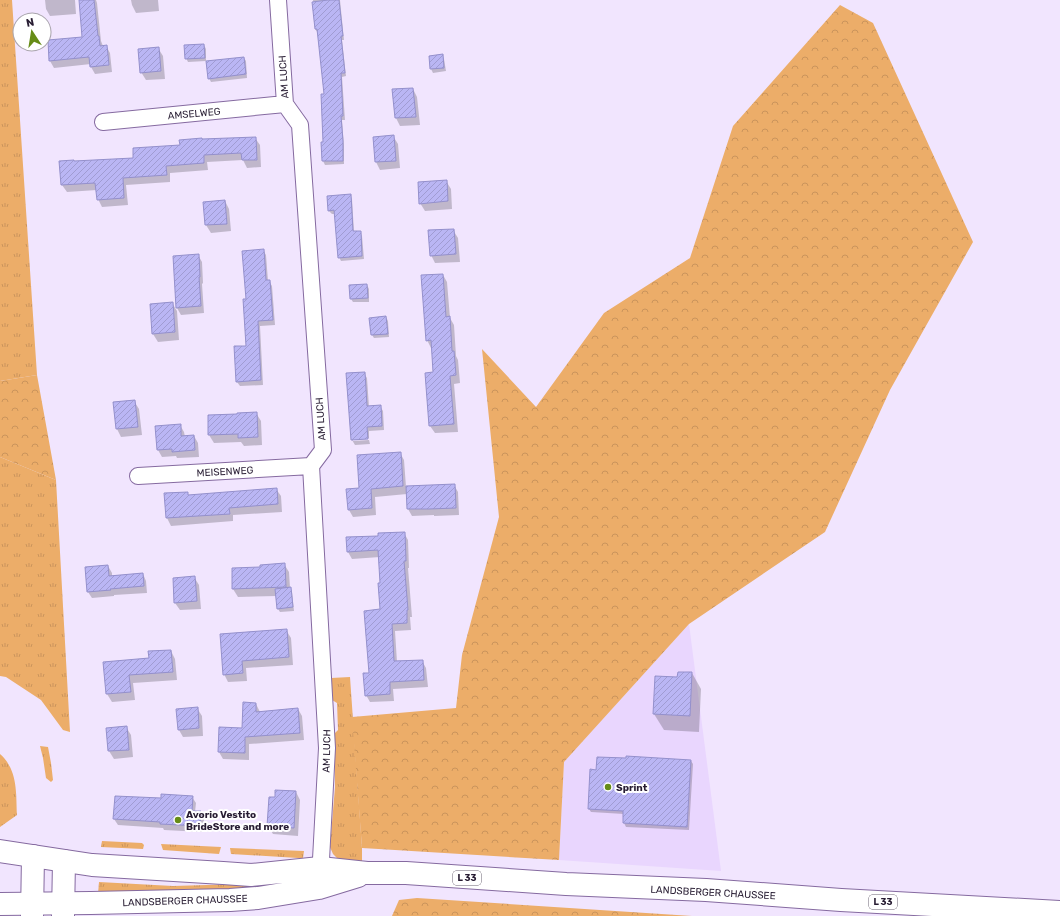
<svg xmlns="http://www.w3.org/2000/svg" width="1060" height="916" font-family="Rubik,sans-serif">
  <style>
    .built { fill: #e9d6fe }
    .grass { fill: url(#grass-tufts) }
    .forest { fill: url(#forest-crowns) }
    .shadow { fill: #0003 }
    .building { fill: url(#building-hatch); stroke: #9490cc }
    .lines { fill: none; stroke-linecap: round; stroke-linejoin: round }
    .minor-casing { stroke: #856aa0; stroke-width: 18 }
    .secondary-casing { stroke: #856aa0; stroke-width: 24 }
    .primary-casing { stroke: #856aa0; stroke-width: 24 }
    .minor { stroke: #fff; stroke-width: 16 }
    .secondary { stroke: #fff; stroke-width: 22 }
    .primary { stroke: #fff; stroke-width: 22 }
    .poi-dot { fill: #668c17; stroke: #fff; stroke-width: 1.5 }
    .labels { text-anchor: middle; stroke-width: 4; stroke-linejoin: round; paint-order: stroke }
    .shield { fill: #fff; stroke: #686070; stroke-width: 1 }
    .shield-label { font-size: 9px; font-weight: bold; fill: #271c32 }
    .street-label { font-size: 10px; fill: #271c32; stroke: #fff }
    .poi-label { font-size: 10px; font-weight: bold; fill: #271c32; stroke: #fff; text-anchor: start }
  </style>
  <defs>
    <pattern id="grass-tufts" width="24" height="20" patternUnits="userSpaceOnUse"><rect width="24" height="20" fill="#ecad69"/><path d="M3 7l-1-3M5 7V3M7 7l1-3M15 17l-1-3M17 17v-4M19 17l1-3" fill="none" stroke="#ca945c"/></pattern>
    <pattern id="forest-crowns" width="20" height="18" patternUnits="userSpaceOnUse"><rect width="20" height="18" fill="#ecad69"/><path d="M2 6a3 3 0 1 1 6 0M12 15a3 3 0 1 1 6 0" fill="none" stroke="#ca945c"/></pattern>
    <pattern id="building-hatch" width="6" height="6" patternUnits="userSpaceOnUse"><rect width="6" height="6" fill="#bab6f4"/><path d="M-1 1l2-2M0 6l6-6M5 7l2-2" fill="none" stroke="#a09cd2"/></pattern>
  </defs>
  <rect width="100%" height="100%" fill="#f1e5fe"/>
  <!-- built -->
  <path class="built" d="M689,624L721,871L559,860L564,762Z"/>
  <!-- grass -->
  <path class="grass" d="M0,0H12L37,375L0,381Z
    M0,457L56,480L70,732L63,730L41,700L6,677L0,676Z
    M350,677L362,848V861H340L333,854L330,847L335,787L334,734L338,730L337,703L332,700L331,678Z
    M40,746L48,747L51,763L53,780L51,782L46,778L43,758Z
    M0,754C18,770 16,793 17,815L0,827Z
    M102,841L142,843L144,845L143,849L101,847Z
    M161,844L221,847L219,854L163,850Z
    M230,848L304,851L303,858H298L231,854Z
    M99,882L173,886L270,883L273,885L272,888L98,894Z"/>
  <!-- forest -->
  <path class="forest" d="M840,5L873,23L973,242L890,390L825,532L689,624L564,762L559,860L362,848L352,717L456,708L462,655L499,517L482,349L536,407L604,313L690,258L733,126Z
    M37,375L56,480L0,457V381Z
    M417,898L692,916H392L399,900Z"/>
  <!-- shadow -->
  <path class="shadow" d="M45,0H75L76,14L50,16L46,9Z
    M80,0H96L97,3L101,41L103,46H106L110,53L112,72L95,74L91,67V64L54,68L50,61L83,38Z
    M131,0H158L159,11L136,13L132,5Z
    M313,0H340L344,40H342L346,76L342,77L345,120H342L344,146V164L325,165L323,161L324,143L325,95L318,33L315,29Z
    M204,45L206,49V61L188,62L186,58Z
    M158,48L163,56L165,79L146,80L141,72Z
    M442,55L444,59L446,71L433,73L431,69L430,57Z
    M244,58L246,61L247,78L211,82L209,78Z
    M413,89L417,97L420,125L400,126L396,118L394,90Z
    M393,136L398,144L400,168L380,170L376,162Z
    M255,138L260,145L261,167L247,168L243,160L207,162L208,170L170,173V182L126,185L128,205L102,207L98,199L97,190L67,192L62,185L74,162L134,159L202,140Z
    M446,181L451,189L452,209L425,211L420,203Z
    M350,195L352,199L354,232H360L362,236L364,259L341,261L339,257L335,214H332L329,211Z
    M225,201L229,209L231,231L211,233L206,225L205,203Z
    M453,230L458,238L460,262L435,263L431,255Z
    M263,250L266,255L268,281H269L272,286L275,325L260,326L263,385L240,386L237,382L248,347L247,300Z
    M198,255L202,262L203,283L202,284L204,313L181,315L177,308L174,257Z
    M443,275L447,282L450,318L454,325L456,356L458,360L460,383L454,384L458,432L435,433L430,426L434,373L432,348H431L427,340Z
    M367,285L369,289V302H353L351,299Z
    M172,303L177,311L179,340L158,342L153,334Z
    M386,317L388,321L389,337L374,338L372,335Z
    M364,373L367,378L369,407L380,406L383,411L384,430L369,431V438L353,439V441L369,440L370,444L355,445L352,440L347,374Z
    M134,401L139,409L142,435L121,437L117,429Z
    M256,413L261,421L262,445L244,446L241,442L214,443L209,435Z
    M180,425L184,432L185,437L194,436L198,443L199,457L177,458L176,456L162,457L158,450Z
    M400,453L404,460L406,487L454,485L458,492L459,515L434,516V515L412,516L408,509L407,494L375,497L376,515L353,517L349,510L360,489Z
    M276,489L281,496L282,512L233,515V521L171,526L167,518L165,494L187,493L189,496Z
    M404,533L408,540L409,568H408L412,617H410L411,630L395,631L397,662L422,661L426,668L428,687L393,689L394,701L370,702L366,695L381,610L380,557L352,559L348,552L379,537Z
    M284,564L289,572L290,588L292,592L294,611L280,612L278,609L277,596L238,597L233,589L261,568Z
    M108,566L112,573V576L143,574L146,581L147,593L114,595V596L92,598L88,592Z
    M194,577L199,585L201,609L180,610L175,603Z
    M286,630L291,638L293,665L246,668L247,681L228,682L224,674L221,635Z
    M171,651L175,659L177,680L133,683L135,700L112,702L107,694L104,663L150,659Z
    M692,673L701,689L699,732L664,730L654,714L656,677L678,678Z
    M256,704L260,712L298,709L302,716L304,740L249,744V760L223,759L219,752L243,729Z
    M197,708L202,716L203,736L183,737L179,730Z
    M126,727L131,735L133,757L114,759L109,751L108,729Z
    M691,761L693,764L689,830L626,827L624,823V814L591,812L589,809L597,771Z
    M296,792L300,800L298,836L273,834L268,826L276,798Z
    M192,797L196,803L195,812H200L204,819L203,832L164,830L163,828L118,825L114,819L162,799Z"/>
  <!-- building -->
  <path class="building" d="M79,0H94L98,36H99L100,46L107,45L109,65L90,67L89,57L49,61L48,40L82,37Z
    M328,0H339L343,36H341L345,73H341L343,116H341L343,141V161H322L321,142H323L321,94H324L317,29H315L312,2Z
    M204,44L205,58L185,59L184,45Z
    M159,47L161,71L140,73L138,49Z
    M443,54L444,68L430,69L429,56Z
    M244,57L246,74L208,79L206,61Z
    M413,88L416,117L395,118L392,89Z
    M394,135L396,161L375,162L373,137Z
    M256,137L257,160H242L241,153L204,155V163L166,166L167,175L123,178L124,198L97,200L95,183L61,185L59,161L74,160V161L133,158V148L180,145L179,140L202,138V139Z
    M447,180L448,201L419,204L418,182Z
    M351,194L353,231H361L362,256L338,258L334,210L328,211L327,196Z
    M225,200L227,224L205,225L203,202Z
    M454,229L456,254L430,256L428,230Z
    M264,249L266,280H270L273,320L258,321L261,380L236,382L234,346H246L243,299H246L242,251Z
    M199,254L200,277H199L201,306L176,308L173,256Z
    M443,274L446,317L450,316L452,351H454L456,375L450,376L454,424L429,426L425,373L433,372L431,340L426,341L421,275Z
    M367,284L368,298L350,299L349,285Z
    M173,302L175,332L152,334L150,304Z
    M386,316L388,334L371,335L369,318Z
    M365,372L367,406L381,405L382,426L367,427L368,439L351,440L346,373Z
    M135,400L138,427L116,429L113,402Z
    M257,412L258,437L238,438V434L208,435V415L237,414V413Z
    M181,424V436L194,435L195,450L172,452V449L157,450L155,426Z
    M401,452L403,486L371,489L372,508L348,510L346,489L359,488L357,455Z
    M455,484L456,508L429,509H407L406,486Z
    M277,488L278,504L229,508L230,514L166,518L164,493L188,492V495Z
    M405,532L406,561H404L408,610H407V623L392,624L394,661L423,660L424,680L390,682V694L365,696L363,673H369L364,611L380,609L378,583H380L378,550L347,552L346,537L378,536V533Z
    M285,563L286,587L232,589V568L260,567V565Z
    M108,565L109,576L143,573L144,586L110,589L111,590L87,592L85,567Z
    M195,576L197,601L174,603L173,578Z
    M291,587L293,607L277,609L275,589Z
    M287,629L289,657L242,661L243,673L223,675L220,634Z
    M171,650L173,672L129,675L131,692L106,694L103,662L149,658L148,651Z
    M678,672H692L690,716L653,714L655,676L677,677Z
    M243,702L256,703V712L298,708L300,733L245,737V753L218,752L219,727L242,728Z
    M198,707L199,728L178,730L176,709Z
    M127,726L129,750L108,751L106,728Z
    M626,756L691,760L687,827L623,823V811L588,809L590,769L596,770L597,757L626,758Z
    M275,790L296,791L294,828L267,826L269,797H275Z
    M161,794L193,796L192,811H201L200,826L160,824V822L113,819L115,796L161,798Z"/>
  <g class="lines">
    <defs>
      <path id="minor" d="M278,0L285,104L300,125L323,450L311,466L327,748L320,878
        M103,122L285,104
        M138,476L311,466"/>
      <path id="secondary" d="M32,916L33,856
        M63,916L64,861"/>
      <path id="primary" d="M0,851L92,865L223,873L251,875L320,868L367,873H406L566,884L706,890L841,900L1060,912
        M0,904L91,903L230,900L258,898L319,888L358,876"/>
    </defs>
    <!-- minor casing -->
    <use href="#minor" class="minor-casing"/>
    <!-- secondary casing -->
    <use href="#secondary" class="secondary-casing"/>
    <!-- primary casing -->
    <use href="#primary" class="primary-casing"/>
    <!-- minor -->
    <use href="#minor" class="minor"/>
    <!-- secondary -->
    <use href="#secondary" class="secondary"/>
    <!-- primary -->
    <use href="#primary" class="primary"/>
  </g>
  <!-- markers -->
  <g class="poi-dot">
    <circle cx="608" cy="787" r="4"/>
    <circle cx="178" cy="820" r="4"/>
  </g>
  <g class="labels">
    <!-- shield labels -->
    <g class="shield">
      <rect x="453" y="871" width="28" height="14" rx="3"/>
      <rect x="869" y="895" width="28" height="14" rx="3"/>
    </g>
    <g class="shield-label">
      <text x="467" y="881">L 33</text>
      <text x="883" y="905">L 33</text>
    </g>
    <!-- street labels -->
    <g class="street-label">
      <text transform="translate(283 77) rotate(-94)" y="4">AM LUCH</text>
      <text transform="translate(194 113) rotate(-5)" y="4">AMSELWEG</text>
      <text transform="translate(320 419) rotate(-94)" y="4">AM LUCH</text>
      <text transform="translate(225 471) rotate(-3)" y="4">MEISENWEG</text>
      <text transform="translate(326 751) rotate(-89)" y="4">AM LUCH</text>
      <text transform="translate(713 892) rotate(3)" y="4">LANDSBERGER CHAUSSEE</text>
      <text transform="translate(185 900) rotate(-2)" y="4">LANDSBERGER CHAUSSEE</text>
    </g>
    <!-- poi labels -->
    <g class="poi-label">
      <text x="616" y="791">Sprint</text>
      <text x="186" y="818">Avorio Vestito<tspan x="186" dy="12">BrideStore and more</tspan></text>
    </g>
  </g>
  <!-- north arrow -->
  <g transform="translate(32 32) rotate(348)"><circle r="19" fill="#ffffff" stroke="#a9a4ad"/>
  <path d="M0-3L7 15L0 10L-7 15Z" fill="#668c17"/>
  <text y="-6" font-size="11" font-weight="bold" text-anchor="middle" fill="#271c32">N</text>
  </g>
</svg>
